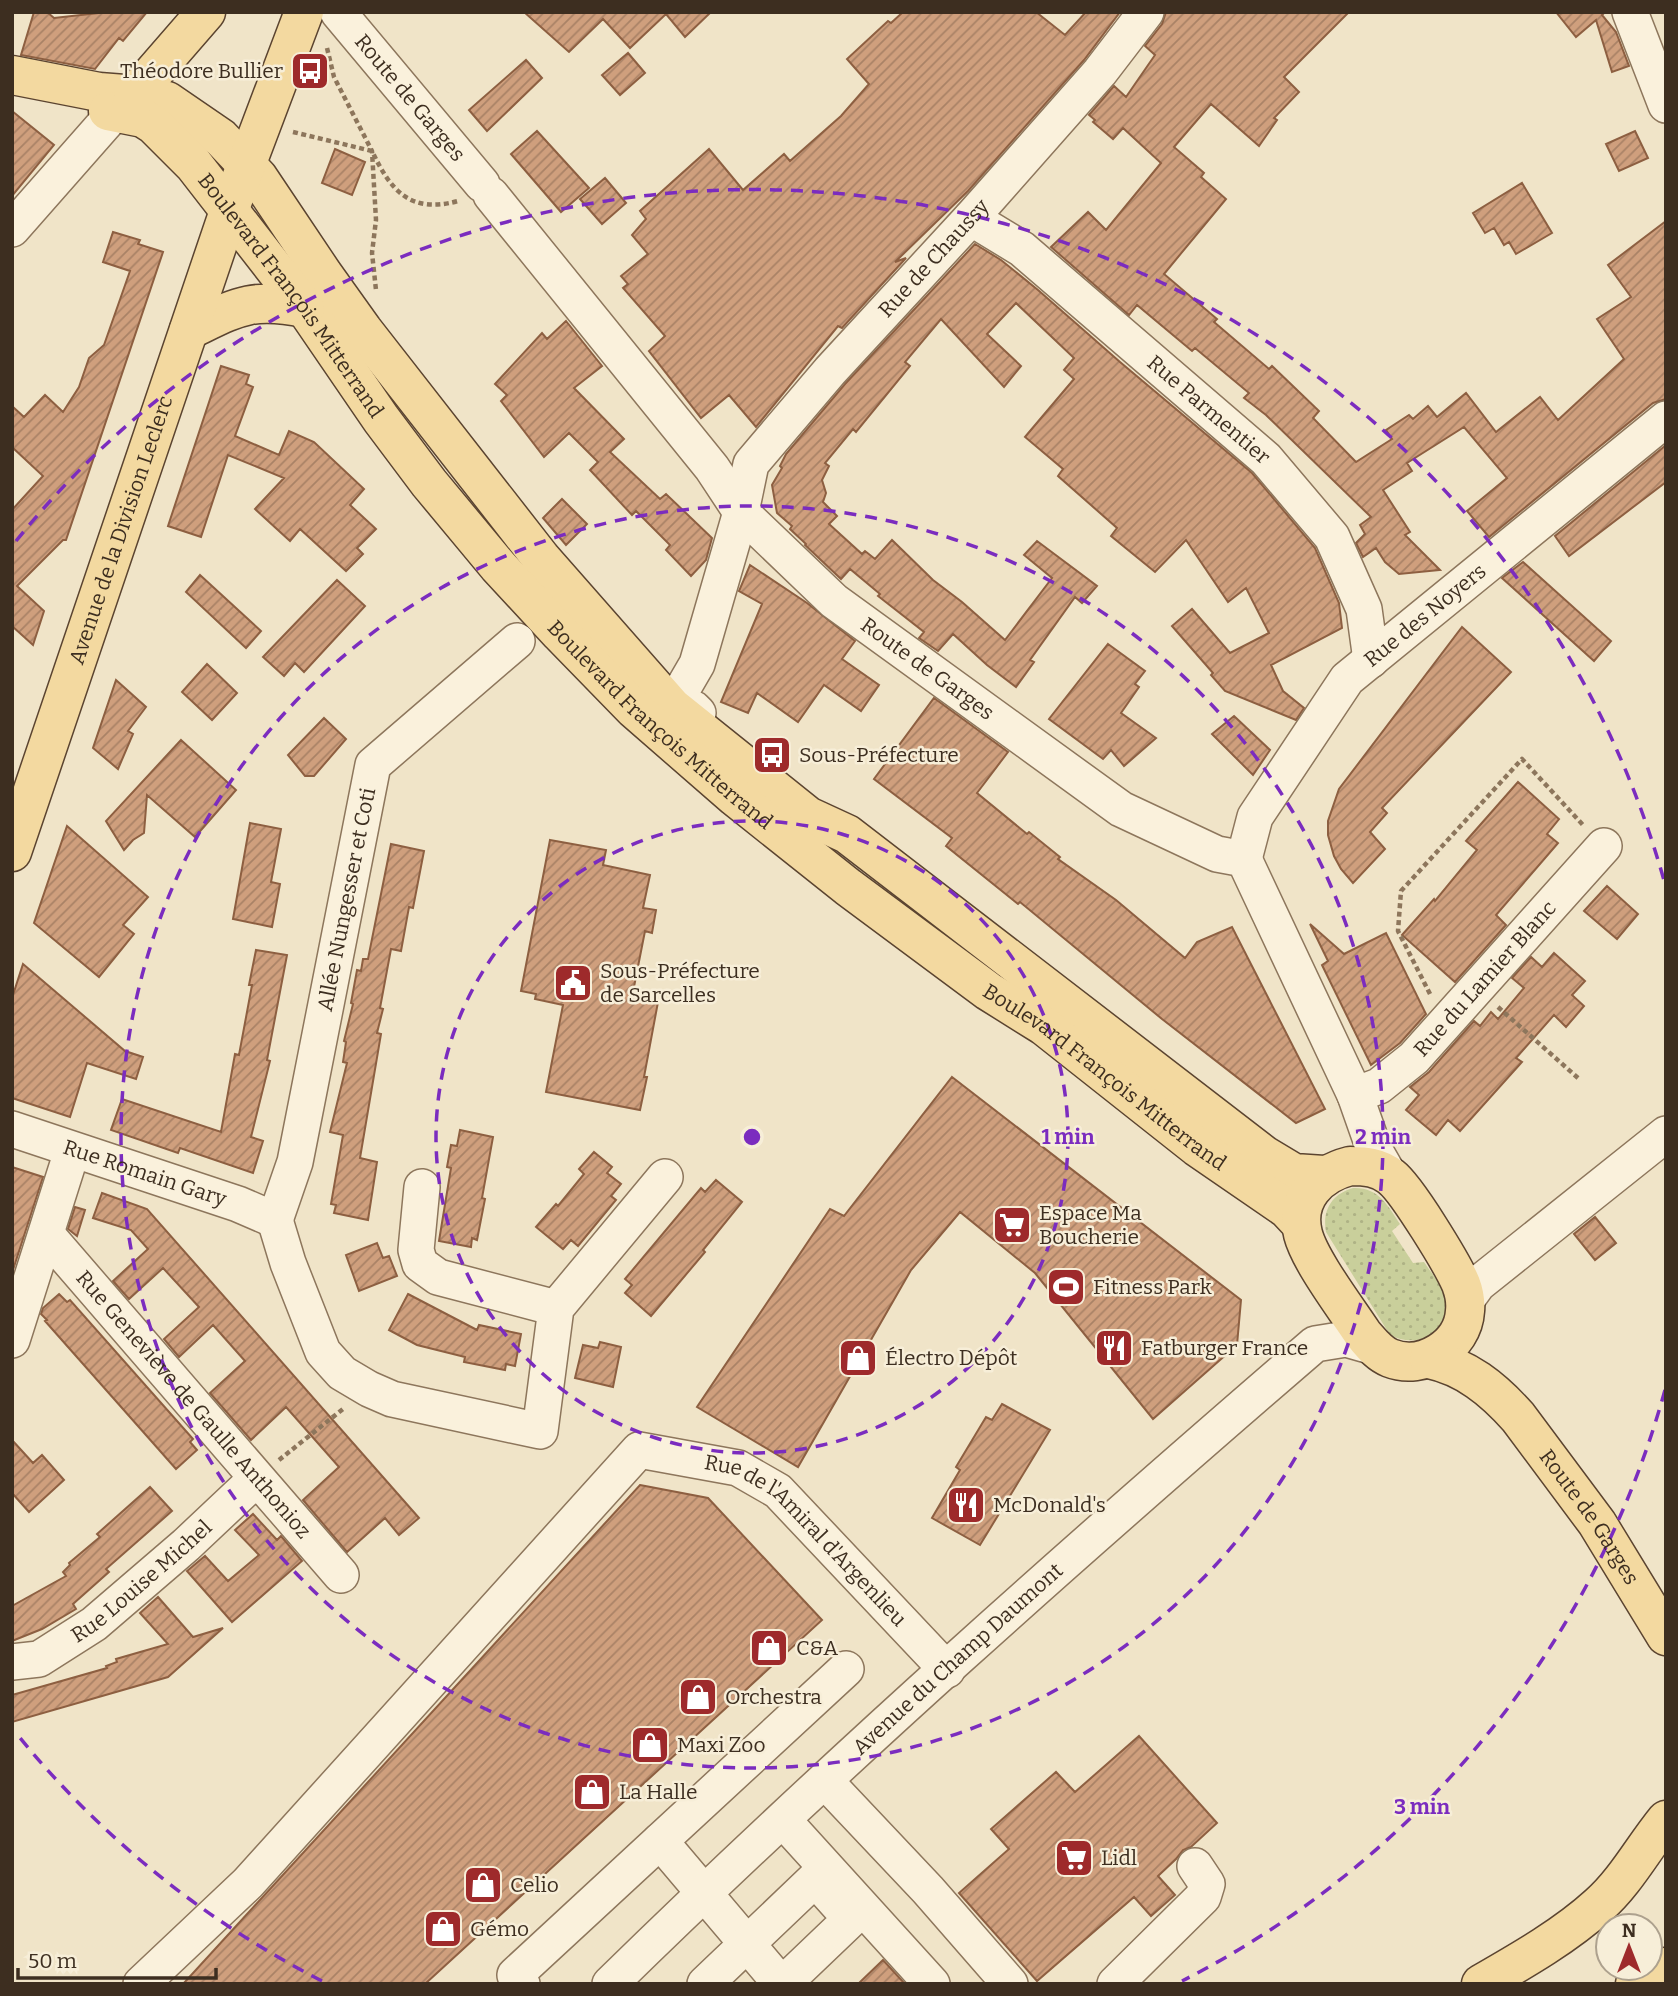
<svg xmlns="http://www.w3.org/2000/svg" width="1678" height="1996" font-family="Bitter,serif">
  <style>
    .grass { fill: url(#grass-dots) }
    .building { fill: url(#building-hatch); stroke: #8d5f41; stroke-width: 2 }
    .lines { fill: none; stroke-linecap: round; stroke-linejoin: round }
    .minor-casing { stroke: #8d765c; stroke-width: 38 }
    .major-casing { stroke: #5b4430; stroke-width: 41 }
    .path { stroke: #8d765c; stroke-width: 4.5; stroke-dasharray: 5 3.5; stroke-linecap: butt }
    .minor { stroke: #faf1dc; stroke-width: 35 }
    .major { stroke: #f3d9a0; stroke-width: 38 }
    .ring { fill: none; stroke: #7b2cbf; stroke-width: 3.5; stroke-dasharray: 12 9 }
    .labels { text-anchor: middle; stroke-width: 5; stroke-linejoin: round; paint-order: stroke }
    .poi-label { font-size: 21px; fill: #3d2e20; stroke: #f7eed8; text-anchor: start }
    .street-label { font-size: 21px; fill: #3d2e20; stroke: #f7eed8 }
    .centre { fill: #7b2cbf; stroke: #f7eed8; stroke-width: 3.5 }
    .ring-label { font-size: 21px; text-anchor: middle; font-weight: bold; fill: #7b2cbf; stroke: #f7eed8; stroke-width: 5; stroke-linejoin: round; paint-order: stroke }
  </style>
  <defs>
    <pattern id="grass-dots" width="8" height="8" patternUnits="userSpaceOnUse" patternTransform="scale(1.75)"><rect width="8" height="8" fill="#c9cf9b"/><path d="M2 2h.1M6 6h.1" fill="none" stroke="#aeb285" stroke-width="1.8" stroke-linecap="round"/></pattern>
    <pattern id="building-hatch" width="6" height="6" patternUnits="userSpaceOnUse" patternTransform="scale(1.75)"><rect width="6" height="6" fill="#cf9f7d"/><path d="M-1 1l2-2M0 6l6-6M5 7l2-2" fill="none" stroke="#a98266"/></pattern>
  </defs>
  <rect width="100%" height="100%" fill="#f0e4c8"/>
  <!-- grass -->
  <path class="grass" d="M1353,1188C1379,1187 1388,1206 1400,1224L1392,1231L1413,1263L1424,1262C1432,1274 1443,1286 1446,1301C1453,1334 1416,1349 1390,1335L1326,1232C1322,1210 1332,1194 1353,1188Z"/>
  <!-- building -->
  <path class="building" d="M34,12H47L54,18L108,12H147L123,41L119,38L95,69L21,55Z
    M524,12H711L685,37L666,14L630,48L603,19L569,52Z
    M903,12H1036L1065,35L1086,12H1120L1084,60L968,191L895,262L906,258L842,328L838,326L756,427L729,395L701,418L649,351L665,336L623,288L628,284L621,276L648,254L632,235L646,219L640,211L709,149L743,190L784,154L790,161L841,116L869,84L847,59L888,21L891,23Z
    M1166,12H1349L1284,77L1299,92L1274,118L1277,120L1259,146L1211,104L1174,147L1204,173L1201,177L1226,199L1164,274L1217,319L1214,322L1269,369L1272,366L1319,411L1313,418L1356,462L1392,439L1386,430L1409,415L1413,419L1428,406L1437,417L1466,393L1496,432L1540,397L1558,420L1624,359L1597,319L1631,297L1608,265L1666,221V399L1653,403L1489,537L1467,511L1507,478L1464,427L1407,463L1412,471L1383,490L1410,532L1405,535L1440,570L1399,574L1385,562L1376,548L1363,557L1356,543L1365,534L1360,525L1371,517L1266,415L1244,398L1249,393L1195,348L1192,351L1137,305L1129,315L1051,247L1088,212L1106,230L1161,163L1123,128L1113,139L1093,122L1095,120L1089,115L1114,86L1126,97L1155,55L1145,46L1162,24Z
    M1556,12H1605L1602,15L1616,32L1629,66L1612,72L1596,20L1576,37Z
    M628,53L645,73L620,95L602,75Z
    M526,60L542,78L487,131L469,110Z
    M12,111L54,145L12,196Z
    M537,131L589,188L561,212L511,154Z
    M1635,131L1648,158L1619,171L1606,144Z
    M335,149L365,162L352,195L322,183Z
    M605,178L626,203L602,224L580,199Z
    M1522,183L1552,233L1516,254L1509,242L1504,245L1494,228L1485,233L1473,213Z
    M113,232L140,240L138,244L163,252L66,540H63L17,586L44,611L33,645L12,626V510L43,476L12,447V406L24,417L45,395L63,412L79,387L89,358L104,345L130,271L103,262Z
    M975,244L1001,260L1038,290L1120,362L1252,473L1315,548L1339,603L1342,628L1271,665L1283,691L1304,708L1296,720L1225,691L1211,675L1213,673L1172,626L1192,609L1230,653L1269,633L1246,588L1228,602L1186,540L1155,572L1111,536L1117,528L1058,476L1063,469L1025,437L1074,379L1064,370L1074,358L1016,303L987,334L1021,366L1004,387L941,319L905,362L910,366L856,432L853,429L825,463L829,466L822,480L826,493L823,502L837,516L829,524L862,554L865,551L875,559L892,540L933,580L962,602L1005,640L1052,578L1024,555L1037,541L1097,586L1082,603L1075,597L1030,660L1034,662L1016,687L987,665L953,634L938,651L919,638L924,632L878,596L880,594L850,569L841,579L805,545L806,544L790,529L792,526L777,513L772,485L782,468L780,466L786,454L845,384Z
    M566,321L602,366L574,388L624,439L610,452L660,499L666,494L712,538L706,560L691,576L666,550L670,545L636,511L632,515L590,470L598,462L569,433L544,457L501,401L507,395L495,384L542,333L547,339Z
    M221,366L249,375L246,384L253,387L235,436L279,455L289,431L314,442L364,489L350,505L376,529L357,548L363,554L346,571L300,529L290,541L255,509L284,478L228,455L201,537L168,526Z
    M1666,445V482L1569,556L1555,536Z
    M562,499L587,524L566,545L543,518Z
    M1523,562L1611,641L1594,661L1502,578Z
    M750,565L807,603L855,641L842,659L879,685L861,711L824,685L798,722L757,693L748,713L721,702L762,604L739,591Z
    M200,575L261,631L246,648L186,592Z
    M337,580L365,606L304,672L295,663L284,676L263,657Z
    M1462,627L1511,672L1382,808L1387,813L1370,832L1385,849L1353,883L1341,869L1334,856L1328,835V821L1339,789Z
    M1108,644L1145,671L1135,684L1139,687L1121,713L1156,738L1124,766L1111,750L1103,759L1049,719Z
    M207,664L237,693L212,720L182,692Z
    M116,680L146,707L128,731L133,734L118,769L93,748Z
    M934,698L1008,752L977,793L1027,834L1029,832L1060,857L1058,859L1116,900L1185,958L1197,942L1232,927L1325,1109L1296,1123L1162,1019L1020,902L1018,904L946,846L952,838L874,779Z
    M1234,716L1270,750L1253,775L1212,734Z
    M324,718L346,739L314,776H305L288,755Z
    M181,740L236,790L195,837L147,795L144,833L133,840L124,850L106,821Z
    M1518,782L1559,819L1547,834L1558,843L1496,915L1506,925L1455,982L1402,935L1434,899L1435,901L1477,850L1466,841Z
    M250,823L281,829L271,882L280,884L272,927L233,919Z
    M67,826L148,897L123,925L134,934L99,977L34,923Z
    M550,840L606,850L603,865L650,875L643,908L656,910L652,933L645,931L632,997L658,1002L644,1077H647L640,1110L546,1092L563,1005L535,999L536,994L521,991Z
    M391,844L424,851L413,908L409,907L401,951L391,949L380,1008L383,1009L377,1033L381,1034L360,1158L377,1162L368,1220L334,1213L336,1205L331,1204L343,1135L330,1132L347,1063L343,1062L346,1042L344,1041L353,1004L351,1003L357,970L361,971L363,959H368Z
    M1607,886L1638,914L1617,939L1584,911Z
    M1310,924L1344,954L1386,933L1426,1014L1400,1043L1371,1065L1322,965L1328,961Z
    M256,950L287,955L267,1060L270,1061L251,1137L263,1141L253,1173L180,1148L178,1153L111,1130L122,1099L221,1132L235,1054L239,1055L252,985H249Z
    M1554,953L1585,981L1572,995L1584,1006L1566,1027L1554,1015L1516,1058L1522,1062L1460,1131L1448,1120L1436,1135L1406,1110L1419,1095L1410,1087L1429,1072L1474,1021L1480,1026L1491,1012L1498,1019L1524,988L1512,978L1531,957L1542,967Z
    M23,964L125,1051L143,1057L136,1079L87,1063L70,1117L12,1098V998Z
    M952,1077L1241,1300L1237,1345L1153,1419L1035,1273L960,1212L911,1270L798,1467L697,1407L830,1209L844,1216Z
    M460,1130L493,1137L482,1198L485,1199L477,1240L472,1238L471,1247L439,1241L451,1168L447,1167L451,1145L457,1146Z
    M594,1152L612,1167L607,1173L621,1184L611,1196L616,1200L578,1246L571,1240L563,1249L536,1227L556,1204L558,1206L584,1174L579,1169Z
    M12,1167L43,1177L12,1273Z
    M716,1180L742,1202L703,1250L705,1252L651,1316L625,1293L632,1285L625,1279L701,1188L705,1192Z
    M102,1193L147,1209L419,1518L399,1535L385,1518L347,1552L303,1500L339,1467L286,1407L251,1440L210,1393L245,1361L213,1325L179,1357L164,1339L199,1307L163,1268L129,1299L113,1281L148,1249L131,1230L93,1218Z
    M75,1207L85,1210L77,1236L68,1229Z
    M1595,1217L1616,1243L1595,1260L1574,1234Z
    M377,1243L383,1258L389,1256L397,1276L359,1291L346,1255Z
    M59,1294L67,1302L70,1300L193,1439L190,1442L197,1450L176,1469L45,1321L47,1320L41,1314L43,1308Z
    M408,1294L477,1330L479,1325L521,1334L515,1366L506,1364L505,1370L464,1362L465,1357L417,1345L389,1330Z
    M600,1342L621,1347L613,1387L575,1378L583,1345L598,1348Z
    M1002,1404L1050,1430L980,1545L932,1518L960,1470L956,1467L986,1417L992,1420Z
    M12,1440L33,1463L42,1455L64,1480L29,1512L12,1493Z
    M640,1485L708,1498L822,1620L425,1984H183Z
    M150,1487L172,1511L106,1569L109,1572L73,1604L76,1609L42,1629L12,1641V1606L66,1576L63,1572L70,1565L69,1563L100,1537L97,1534Z
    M253,1514L277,1540L281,1536L302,1561L232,1622L187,1571L205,1556L228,1581L259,1555L235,1530Z
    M158,1597L193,1637L223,1628L168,1677L12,1722V1695L107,1668L106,1666L117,1662L116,1659L168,1644L140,1613Z
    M1139,1736L1217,1823L1191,1847L1183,1850L1176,1859L1158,1876L1175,1895L1151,1916L1134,1897L1037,1981L959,1893L1009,1849L991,1829L1056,1772L1075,1792Z
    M883,1960L905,1984H858Z"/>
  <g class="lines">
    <defs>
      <g id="minor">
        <path id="s1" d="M338,12L482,184"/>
        <path d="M1630,12L1666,105"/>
        <path id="s2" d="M491,195L712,468L741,512L834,601L1121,809L1217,854L1244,859L1355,1095L1374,1149L1389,1175"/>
        <path id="s3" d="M971,218L1022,249L1266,459L1332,537L1364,609L1371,660"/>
        <path d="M12,229L115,112"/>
        <path id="s4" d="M698,713L694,709L672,707L697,664L741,512L751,464L830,371L971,218L1100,72L1146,12"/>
        <path id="s5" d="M1244,859L1255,817L1347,679L1666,419"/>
        <path id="s6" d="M1355,1095L1379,1086L1414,1058L1604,846"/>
        <path id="s7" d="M12,1129L238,1204L275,1220"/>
        <path d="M422,1187L416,1250L420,1264L438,1277L556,1308"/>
        <path d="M275,1220L288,1263L323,1352L342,1373L369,1389L392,1399L540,1431L556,1308L665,1177"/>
        <path id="s8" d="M275,1220L295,1162L373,765L517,641"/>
        <path id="s9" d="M47,1235L341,1575"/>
        <path d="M1465,1302L1478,1284L1666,1134"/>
        <path d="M12,1340L72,1151"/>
        <path id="s10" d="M12,1662L39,1659L94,1624L186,1545L256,1479"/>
        <path d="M825,1781L928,1890L1010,1984"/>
        <path d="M783,1820L932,1984"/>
        <path d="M660,1841L781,1984"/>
        <path id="s11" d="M141,1984L248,1883L639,1450L738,1468L778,1491L947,1670"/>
        <path d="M522,1984L515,1975L846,1669"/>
        <path id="s12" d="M610,1984C837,1762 1075,1551 1315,1344L1346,1339L1374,1347"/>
        <path d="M705,1984L815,1879L851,1919L783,1984"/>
        <path d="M1115,1984L1203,1897L1207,1884L1195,1866"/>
      </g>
      <g id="major">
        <path d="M12,75L99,92L150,96L167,101L221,138L258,177L323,274L363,330L541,558L672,707L808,816L847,834L1264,1155L1294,1173L1324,1175"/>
        <path id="s13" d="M108,111L143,118L154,125L194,165L305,308L381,419L429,483L498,566L560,633L634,709L735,797L848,887L988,991L1044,1026L1197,1147L1287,1209L1301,1224"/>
        <path d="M130,112L134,95L206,12"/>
        <path d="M189,330C237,307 250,297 305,308"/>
        <path id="s14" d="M12,852L230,208L304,12"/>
        <path d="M1350,1166C1365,1166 1379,1167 1391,1177C1407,1189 1453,1265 1461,1284C1464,1292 1466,1302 1465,1311C1463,1346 1423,1371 1390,1358C1378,1353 1371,1343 1363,1334C1346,1308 1310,1261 1303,1234C1294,1198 1319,1174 1350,1166Z"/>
        <path id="s15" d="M1429,1359C1466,1367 1493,1389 1518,1417L1597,1523L1666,1636"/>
        <path d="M1481,1984C1521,1961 1565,1936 1599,1905C1626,1881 1643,1848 1666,1820"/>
        <path d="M1635,1984L1666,1967"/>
      </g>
    </defs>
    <!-- minor casing -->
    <use href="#minor" class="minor-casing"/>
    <!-- major casing -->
    <use href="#major" class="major-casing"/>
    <!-- path -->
    <path class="path" d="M327,48L334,77L372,151L376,220L372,253L376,290
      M293,132L372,151C391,191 410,214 458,201
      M1430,994L1398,931L1401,891L1522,759L1583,825
      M1498,1007L1578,1078
      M279,1460L343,1409"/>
    <!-- minor -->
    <use href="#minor" class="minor"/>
    <!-- major -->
    <use href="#major" class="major"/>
  </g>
  <!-- distance rings -->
  <g class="ring">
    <circle cx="752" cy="1137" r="316"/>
    <circle cx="752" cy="1137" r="631"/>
    <path d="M1665 1390A947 947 0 0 1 1182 1981M322 1981A947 947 0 0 1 16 1733M16 541A947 947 0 0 1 1665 884"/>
  </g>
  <!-- icons -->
  <defs>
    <symbol id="bus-square" viewBox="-11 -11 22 22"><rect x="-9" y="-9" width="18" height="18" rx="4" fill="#9e2a2b" stroke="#f7eed8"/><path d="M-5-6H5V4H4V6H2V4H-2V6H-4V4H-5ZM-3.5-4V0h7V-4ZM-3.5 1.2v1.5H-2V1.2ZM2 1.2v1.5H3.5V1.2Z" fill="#fff"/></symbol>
    <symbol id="civic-square" viewBox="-11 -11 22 22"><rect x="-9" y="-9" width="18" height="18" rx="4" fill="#9e2a2b" stroke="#f7eed8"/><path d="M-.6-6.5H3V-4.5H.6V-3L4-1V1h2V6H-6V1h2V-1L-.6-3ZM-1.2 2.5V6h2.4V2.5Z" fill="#fff"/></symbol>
    <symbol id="supermarket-square" viewBox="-11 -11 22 22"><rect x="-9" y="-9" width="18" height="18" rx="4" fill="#9e2a2b" stroke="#f7eed8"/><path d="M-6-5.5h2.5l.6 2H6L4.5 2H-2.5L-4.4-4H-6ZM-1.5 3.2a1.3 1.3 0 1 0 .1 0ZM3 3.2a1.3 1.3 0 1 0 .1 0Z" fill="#fff"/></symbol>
    <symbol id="stadium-square" viewBox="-11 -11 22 22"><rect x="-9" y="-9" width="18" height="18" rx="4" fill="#9e2a2b" stroke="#f7eed8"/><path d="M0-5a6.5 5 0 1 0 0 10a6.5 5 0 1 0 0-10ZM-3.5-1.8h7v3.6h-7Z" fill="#fff"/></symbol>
    <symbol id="restaurant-square" viewBox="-11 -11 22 22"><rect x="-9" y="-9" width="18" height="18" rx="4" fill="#9e2a2b" stroke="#f7eed8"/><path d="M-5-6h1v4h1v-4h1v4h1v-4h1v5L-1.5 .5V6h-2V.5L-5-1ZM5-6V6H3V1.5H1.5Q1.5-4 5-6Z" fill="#fff"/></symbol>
    <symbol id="shop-square" viewBox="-11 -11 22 22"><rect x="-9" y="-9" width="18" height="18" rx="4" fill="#9e2a2b" stroke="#f7eed8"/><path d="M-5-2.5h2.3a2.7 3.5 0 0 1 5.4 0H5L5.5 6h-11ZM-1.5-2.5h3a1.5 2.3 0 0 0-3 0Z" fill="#fff"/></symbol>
  </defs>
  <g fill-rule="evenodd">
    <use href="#bus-square" x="288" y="49" width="44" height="44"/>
    <use href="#bus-square" x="750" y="733" width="44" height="44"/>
    <use href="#civic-square" x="551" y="961" width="44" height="44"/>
    <use href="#supermarket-square" x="990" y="1203" width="44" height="44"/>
    <use href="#stadium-square" x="1044" y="1265" width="44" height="44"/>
    <use href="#restaurant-square" x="1092" y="1326" width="44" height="44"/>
    <use href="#shop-square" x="836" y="1336" width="44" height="44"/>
    <use href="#restaurant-square" x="944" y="1483" width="44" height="44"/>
    <use href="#shop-square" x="747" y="1626" width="44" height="44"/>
    <use href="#shop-square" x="676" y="1675" width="44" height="44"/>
    <use href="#shop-square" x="628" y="1723" width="44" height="44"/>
    <use href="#shop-square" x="570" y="1770" width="44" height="44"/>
    <use href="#supermarket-square" x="1052" y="1836" width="44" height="44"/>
    <use href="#shop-square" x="461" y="1863" width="44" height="44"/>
    <use href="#shop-square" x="421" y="1907" width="44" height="44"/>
  </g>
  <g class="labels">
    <!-- poi labels -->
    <g class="poi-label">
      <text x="283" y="78" text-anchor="end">Théodore Bullier</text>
      <text x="799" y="762">Sous-Préfecture</text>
      <text x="600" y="978">Sous-Préfecture<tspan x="600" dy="24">de Sarcelles</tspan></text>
      <text x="1039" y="1220">Espace Ma<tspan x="1039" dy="24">Boucherie</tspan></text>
      <text x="1093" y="1294">Fitness Park</text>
      <text x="1141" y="1355">Fatburger France</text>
      <text x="885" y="1365">Électro Dépôt</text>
      <text x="993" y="1512">McDonald's</text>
      <text x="796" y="1655">C&amp;A</text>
      <text x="725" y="1704">Orchestra</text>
      <text x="677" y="1752">Maxi Zoo</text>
      <text x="619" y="1799">La Halle</text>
      <text x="1101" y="1865">Lidl</text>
      <text x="510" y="1892">Celio</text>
      <text x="470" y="1936">Gémo</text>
    </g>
    <!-- street labels -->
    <g class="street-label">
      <text dy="7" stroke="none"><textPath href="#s1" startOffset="112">Route de Garges</textPath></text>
      <text dy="7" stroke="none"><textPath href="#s4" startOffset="560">Rue de Chaussy</textPath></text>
      <text dy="7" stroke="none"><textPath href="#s13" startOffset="268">Boulevard François Mitterrand</textPath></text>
      <text dy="7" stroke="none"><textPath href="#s3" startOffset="306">Rue Parmentier</textPath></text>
      <text dy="7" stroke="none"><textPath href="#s14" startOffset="340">Avenue de la Division Leclerc</textPath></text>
      <text dy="7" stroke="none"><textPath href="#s5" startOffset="310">Rue des Noyers</textPath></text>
      <text dy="7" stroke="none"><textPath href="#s2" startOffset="648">Route de Garges</textPath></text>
      <text dy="7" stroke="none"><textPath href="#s13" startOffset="836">Boulevard François Mitterrand</textPath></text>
      <text dy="7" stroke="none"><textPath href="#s8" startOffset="329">Allée Nungesser et Coti</textPath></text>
      <text dy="7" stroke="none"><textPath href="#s6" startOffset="177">Rue du Lamier Blanc</textPath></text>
      <text dy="7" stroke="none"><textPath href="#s13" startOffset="1404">Boulevard François Mitterrand</textPath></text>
      <text dy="7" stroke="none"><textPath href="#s7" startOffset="140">Rue Romain Gary</textPath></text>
      <text dy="7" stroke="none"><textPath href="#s9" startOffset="224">Rue Geneviève de Gaulle Anthonioz</textPath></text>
      <text dy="7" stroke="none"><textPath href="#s15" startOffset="231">Route de Garges</textPath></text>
      <text dy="7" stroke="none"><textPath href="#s11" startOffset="928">Rue de l'Amiral d'Argenlieu</textPath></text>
      <text dy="7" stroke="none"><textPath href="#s10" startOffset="156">Rue Louise Michel</textPath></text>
      <text dy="7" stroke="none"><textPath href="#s12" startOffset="476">Avenue du Champ Daumont</textPath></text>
    </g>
  </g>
  <circle cx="752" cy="1137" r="10" class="centre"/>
  <g class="ring-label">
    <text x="1068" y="1144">1 min</text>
    <text x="1383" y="1144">2 min</text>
    <text x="1422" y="1814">3 min</text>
  </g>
  <!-- border -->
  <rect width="1678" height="1996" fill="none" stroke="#3d2e20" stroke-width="28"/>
  <!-- north arrow -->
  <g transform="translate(1629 1947)"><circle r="33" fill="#f7eed8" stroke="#ada18e" stroke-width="2"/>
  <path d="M0-5L12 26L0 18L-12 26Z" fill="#9e2a2b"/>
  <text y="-10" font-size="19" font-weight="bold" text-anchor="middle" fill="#3d2e20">N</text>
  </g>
  <!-- scale -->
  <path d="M18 1968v10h198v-10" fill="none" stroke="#3d2e20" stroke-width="3.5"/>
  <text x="28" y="1968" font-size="21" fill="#3d2e20" stroke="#f7eed8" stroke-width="5" paint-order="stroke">50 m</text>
</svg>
